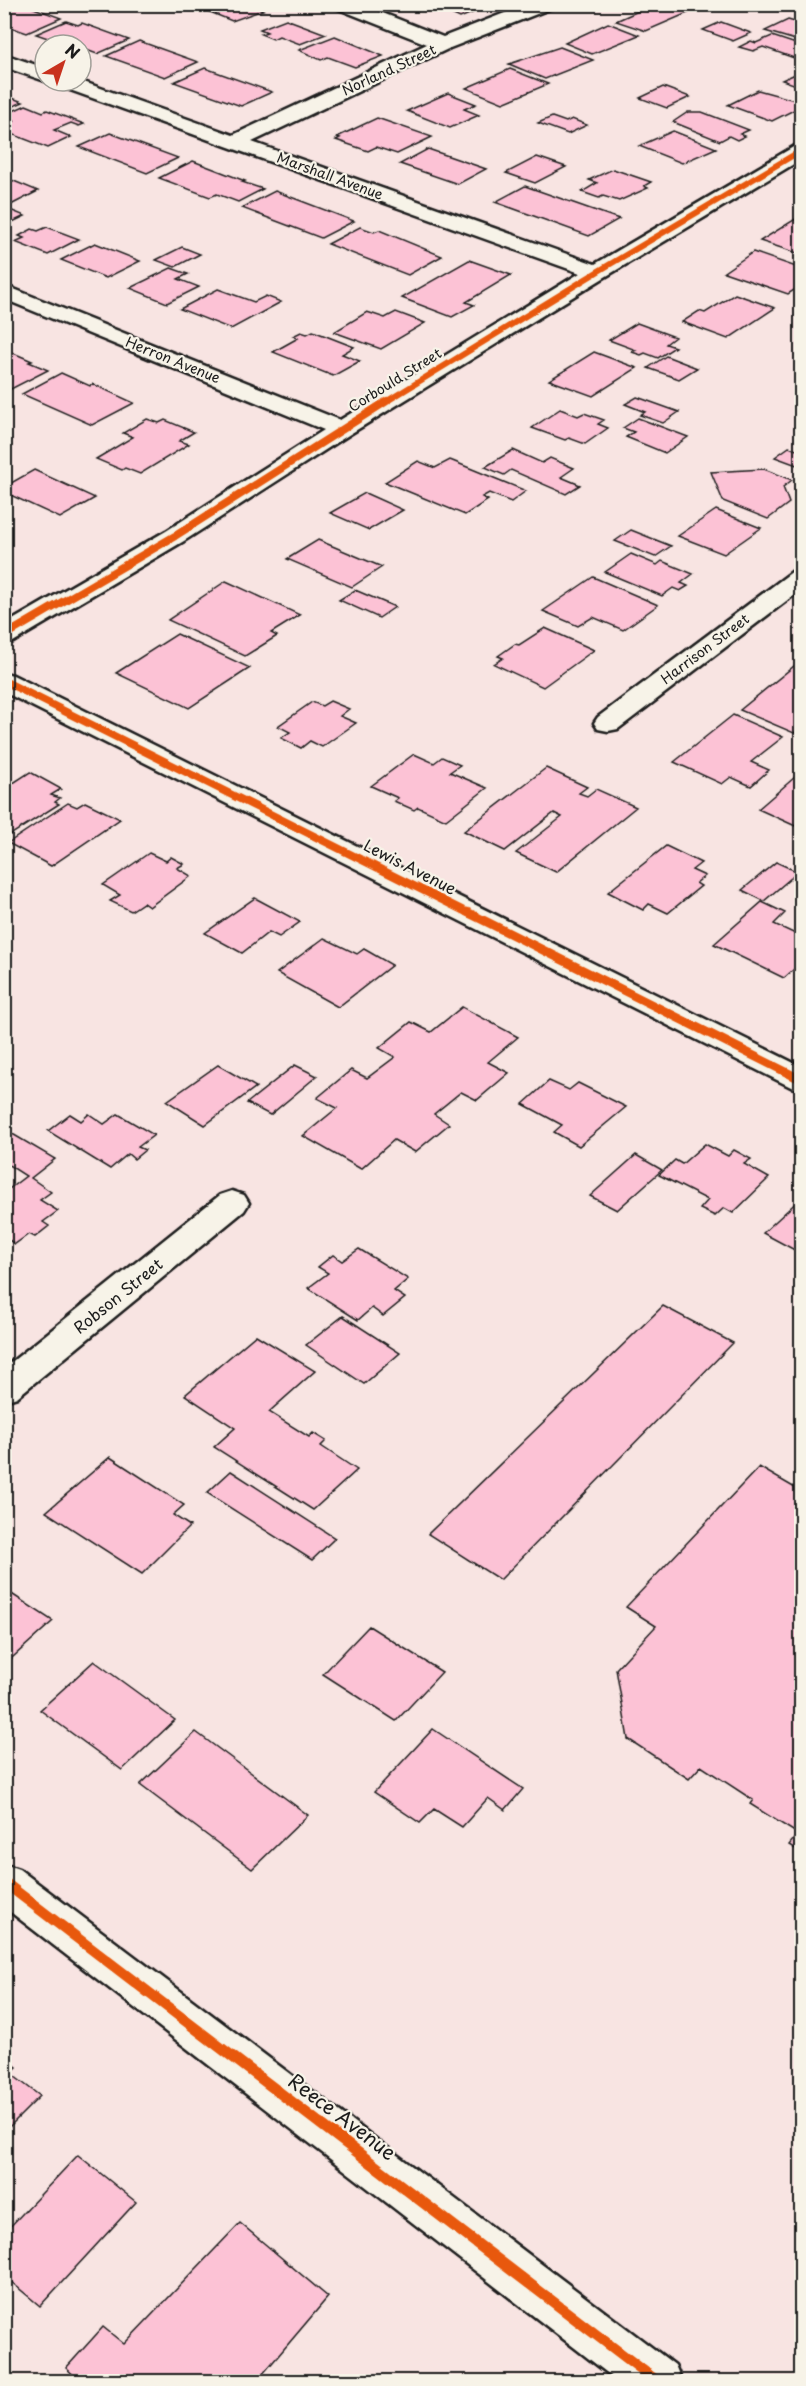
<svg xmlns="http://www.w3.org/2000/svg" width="806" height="2386" font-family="'Playpen Sans',sans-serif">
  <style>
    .building { fill: #fcc2d5; stroke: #1c1c1c; stroke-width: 1.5 }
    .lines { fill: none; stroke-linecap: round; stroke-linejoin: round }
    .minor-casing { stroke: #1c1c1c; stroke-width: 5 }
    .minor { fill: #f7f3e8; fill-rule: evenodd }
    .cycleway-far3-casing { stroke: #f7f3e8; stroke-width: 8 }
    .cycleway-far2-casing { stroke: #f7f3e8; stroke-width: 10 }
    .cycleway-far1-casing { stroke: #f7f3e8; stroke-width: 13 }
    .cycleway-casing { stroke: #f7f3e8; stroke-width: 15 }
    .cycleway-far3 { stroke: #e8590c; stroke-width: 6 }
    .cycleway-far2 { stroke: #e8590c; stroke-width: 8 }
    .cycleway-far1 { stroke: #e8590c; stroke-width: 9 }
    .cycleway { stroke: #e8590c; stroke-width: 11 }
    .labels { text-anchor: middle; stroke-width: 4.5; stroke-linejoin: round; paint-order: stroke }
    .far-street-label { font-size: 14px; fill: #1c1c1c; stroke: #f7f3e8 }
    .street-label { font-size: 16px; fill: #1c1c1c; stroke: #f7f3e8 }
    .near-street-label { font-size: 20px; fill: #1c1c1c; stroke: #f7f3e8 }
  </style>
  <rect width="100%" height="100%" fill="#f8e4e2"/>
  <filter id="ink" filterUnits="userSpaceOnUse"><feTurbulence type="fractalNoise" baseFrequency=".0167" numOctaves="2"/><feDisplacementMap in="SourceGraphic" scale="12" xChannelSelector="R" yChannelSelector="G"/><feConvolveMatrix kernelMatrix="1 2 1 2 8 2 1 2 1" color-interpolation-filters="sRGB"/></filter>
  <g filter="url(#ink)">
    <!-- building -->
    <path class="building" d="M4,4H23L61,18L27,33L4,25Z
      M190,4H250L263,10L232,21Z
      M429,4H494L460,18Z
      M654,4H670L690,12L646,31L616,21Z
      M286,19L326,34L300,44L279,36L273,39L261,34L267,32L260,29Z
      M788,20L802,24V42L765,31Z
      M66,21L78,25L82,23L129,40L97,54L81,48V45H68L36,34Z
      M721,22L751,33L733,41L703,30Z
      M608,23L639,35L592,54L565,43Z
      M335,36L383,56L355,67L328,57L321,60L299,50Z
      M772,36L802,46V55L794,58L763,47L753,51L739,47L751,41L756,43Z
      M139,41L198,62L165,77L106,56Z
      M560,47L593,60L545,79L509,64Z
      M205,68L272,92L241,106L174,82Z
      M510,69L548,84L503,103L466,88Z
      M802,71V87L782,80Z
      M663,87L690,97L667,108L640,98Z
      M758,90L802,102V106L772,121L728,105Z
      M448,93L476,104L464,109L479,115L450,128L407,111Z
      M4,95L23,102L4,110Z
      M26,105L43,112L47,110L84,124L79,126L71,123L54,130L71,137L48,148L4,131V126L15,121H4V115Z
      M688,112H702L749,130L740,134L745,136L737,140L729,136L720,141L673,122Z
      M552,117L566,122L572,119L587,125L568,134L538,123Z
      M377,118L432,137L397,154L376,147L368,151L336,140L340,138L337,137Z
      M673,131L716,148L682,163L639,146Z
      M110,133L178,158L147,173L79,147Z
      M428,149L486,169L458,184L400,164Z
      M537,157L566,167L535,183L506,173Z
      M193,161L245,181L242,182L263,189L238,202L217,194L210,197L159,178Z
      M613,169L651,182L644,186L648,188L619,201L603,196L599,198L582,192L597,183L589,180Z
      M9,179L38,191L5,208L25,216L4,226V181Z
      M525,186L619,219L589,236L495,202Z
      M275,191L354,221L321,238L242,208Z
      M797,218L802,220L800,254L760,241Z
      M47,227L79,239L48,255L15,242L24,238L19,236L32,229L38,231Z
      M360,227L374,232L379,230L442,256L408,275L328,244Z
      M95,243L140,261L106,278L61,260Z
      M182,247L200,254L175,267L156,260Z
      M753,252L802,269V285L788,294L724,272Z
      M469,260L511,275L466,302L474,305L452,317L402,298Z
      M171,268L188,274L178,279L199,287L167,303L130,288Z
      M218,289L254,302L266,296L281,302L231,329L180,309Z
      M735,294L775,308L728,339L682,322L699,311L705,313Z
      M367,312L385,318L396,312L425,323L381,349L334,332Z
      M637,323L675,337L666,344L675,347L658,358L645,353L641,355L632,352L636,350L609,340Z
      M313,331L354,347L342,354L360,361L333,376L273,352L298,338L293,336L301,332L307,334Z
      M11,352L32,361L29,362L48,370L7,391L4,390V355Z
      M594,352L637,368L593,396L549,380Z
      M666,356L697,368L679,379L648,368Z
      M61,373L90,386L93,384L134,403L92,425L22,394Z
      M637,397L679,412L663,423L640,415L645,412L625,404Z
      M560,409L578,416L584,413L604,420L598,424L608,428L585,444L569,438L565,440L532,428Z
      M638,418L688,437L665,453L626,437L634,432L623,428Z
      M147,419L159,423L165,420L194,432L179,441L189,444L140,474L125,468L122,470L96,459L133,437L123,433Z
      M789,447L802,452V467L775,457Z
      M513,450L542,463L550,458L574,468L561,477L580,485L566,494L511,470L504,475L485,467Z
      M450,460L526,491L511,502L489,493L482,497L488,500L465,515L385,482L418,461L435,468Z
      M764,469L792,480L783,487L789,503L768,519L723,501L711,472Z
      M34,470L95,498L60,518L4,492V487Z
      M365,493L403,510L369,530L330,513Z
      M716,510L761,528L724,554L678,536Z
      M631,530L671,546L655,557L615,541Z
      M318,540L382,567L352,587L287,559Z
      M631,554L657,565L662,561L693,574L681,583L688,586L680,591L673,588L662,596L605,572Z
      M593,577L658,605L623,630L593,617L578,626L543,611Z
      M226,581L300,615L271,633L277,636L245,656L168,620Z
      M355,590L395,607L379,618L339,600Z
      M545,628L594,650L543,687L494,664L503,658L498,656L515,644L519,645Z
      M177,634L250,668L189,708L116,673Z
      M799,662L802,664V727L794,733L740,710Z
      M330,701L349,709L340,716L356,723L322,747L310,741L301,748L281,738L290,732L278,726L312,702L322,706Z
      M733,715L783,737L751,762L769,770L751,786L731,777L722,784L674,762Z
      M414,754L434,763L442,757L460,765L450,772L487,788L446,820L418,807L414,810L394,801L398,798L371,786Z
      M546,768L587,787L579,793L587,796L596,789L636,807L556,872L516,853L562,817L554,813L505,851L464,831Z
      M30,772L61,789L51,795L60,798L55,802L59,804L4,839V789Z
      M795,777L802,780V829L758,809Z
      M85,802L120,819L51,866L8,843L68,803L77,807Z
      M666,846L701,863L692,870L705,876L696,883L701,886L668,913L649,904L643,910L608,892Z
      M149,853L166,861L171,857L184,864L177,868L191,876L149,907L143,903L131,911L110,901L120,895L103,885Z
      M776,862L798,872L764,901L742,890Z
      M255,898L300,922L279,937L269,932L242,953L205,933Z
      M762,902L785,913L774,924L802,937V962L784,978L714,944Z
      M324,938L357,954L364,949L392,965L338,1007L277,973Z
      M462,1007L518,1037L488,1062L509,1073L477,1100L461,1092L434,1114L449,1124L415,1152L394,1140L361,1169L303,1136L337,1108L317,1098L351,1070L367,1078L395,1057L379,1048L411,1022L431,1032Z
      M218,1065L256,1087L205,1125L167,1101Z
      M295,1065L317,1076L270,1115L247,1103Z
      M549,1081L569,1090L578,1083L626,1107L579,1146L554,1132L562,1125L523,1104Z
      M70,1114L81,1121L89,1114L104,1124L118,1114L154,1135L138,1147L145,1150L134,1159L128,1154L110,1169L48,1131Z
      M4,1129L55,1159L31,1178L51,1192L40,1200L58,1211L43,1222L49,1226L35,1237L29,1234L15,1244L4,1237V1198L8,1195L5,1192L26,1176L4,1162Z
      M705,1144L728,1156L734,1150L751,1159L744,1164L769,1178L733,1213L724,1208L715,1216L700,1209L708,1200L659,1175L675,1160L682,1164Z
      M636,1155L662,1170L617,1210L590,1196Z
      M802,1197V1254L763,1233Z
      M359,1249L408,1279L394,1291L405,1298L383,1316L372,1308L358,1320L308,1288L328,1273L318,1267L333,1255L342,1261Z
      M663,1306L733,1343L500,1580L428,1534Z
      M343,1316L400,1353L364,1384L306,1345Z
      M256,1335L315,1371L269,1412L309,1437L313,1433L326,1441L321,1446L357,1470L313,1510L214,1447L235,1428L185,1395Z
      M110,1457L184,1505L173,1515L190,1526L142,1574L46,1512Z
      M759,1467L802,1492V1853L789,1845L798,1834L750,1804L753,1800L701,1766L689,1779L628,1739L616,1669L656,1626L626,1607Z
      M231,1471L335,1538L312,1560L207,1493Z
      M4,1589L53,1621L4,1665Z
      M369,1626L442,1672L396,1721L323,1674Z
      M94,1661L175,1720L122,1770L40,1710Z
      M433,1729L523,1789L505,1810L488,1798L462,1827L434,1809L420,1823L374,1792Z
      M196,1732L308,1815L252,1869L140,1785Z
      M4,2057L17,2067L10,2073L40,2096L4,2132Z
      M78,2155L136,2202L40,2306L4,2276V2233Z
      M240,2223L328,2297L256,2382H81L66,2368L103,2327L124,2344Z"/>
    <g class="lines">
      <defs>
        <path id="minor" d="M333,4H360L443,37L528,4H555L552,8L450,48L252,142L595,264L795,146L802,144V159L605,277L350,434L184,541L13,642L4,644V625L166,531L324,430L4,299V285L340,420L580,273L56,85L53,81H81L233,135L427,44L336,8Z
          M4,54L45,68V81L4,67Z
          M802,569V589L618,729L608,731L598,729L594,723L598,717L793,571Z
          M4,673L13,675L802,1067V1090L791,1087L4,692Z
          M232,1191L244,1195L249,1203L244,1211L17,1397L4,1401V1368L220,1195Z
          M4,1864L19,1869L675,2365L682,2382H619L4,1907Z"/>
      </defs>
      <!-- minor casing -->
      <use href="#minor" class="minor-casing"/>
      <!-- minor -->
      <use href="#minor" class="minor"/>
      <defs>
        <path id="cycleway-far3" d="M384,403L597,272L802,150"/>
        <path id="cycleway-far2" d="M4,636L175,536L387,401
          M4,681L470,914"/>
        <path id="cycleway-far1" d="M467,912L802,1080"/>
        <path id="cycleway" d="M4,1882L658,2382"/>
      </defs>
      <!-- cycleway-far3 casing -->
      <use href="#cycleway-far3" class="cycleway-far3-casing"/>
      <!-- cycleway-far2 casing -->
      <use href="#cycleway-far2" class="cycleway-far2-casing"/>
      <!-- cycleway-far1 casing -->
      <use href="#cycleway-far1" class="cycleway-far1-casing"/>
      <!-- cycleway casing -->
      <use href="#cycleway" class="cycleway-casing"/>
      <!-- cycleway-far3 -->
      <use href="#cycleway-far3" class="cycleway-far3"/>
      <!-- cycleway-far2 -->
      <use href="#cycleway-far2" class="cycleway-far2"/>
      <!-- cycleway-far1 -->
      <use href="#cycleway-far1" class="cycleway-far1"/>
      <!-- cycleway -->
      <use href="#cycleway" class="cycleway"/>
    </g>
  </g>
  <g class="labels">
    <!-- far-street labels -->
    <g class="far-street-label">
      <text transform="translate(389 70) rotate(-25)" y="5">Norland Street</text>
      <text transform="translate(330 176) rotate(20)" y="5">Marshall Avenue</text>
      <text transform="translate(173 360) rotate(22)" y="5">Herron Avenue</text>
      <text transform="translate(395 380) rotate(-32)" y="5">Corbould Street</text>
      <text transform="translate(705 649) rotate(-37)" y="5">Harrison Street</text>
    </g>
    <!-- street labels -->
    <g class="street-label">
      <text transform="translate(410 867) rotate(27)" y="6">Lewis Avenue</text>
      <text transform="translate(118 1296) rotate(-39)" y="6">Robson Street</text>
    </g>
    <!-- near-street labels -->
    <g class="near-street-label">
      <text transform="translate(342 2117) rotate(37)" y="7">Reece Avenue</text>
    </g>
  </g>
  <!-- margin -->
  <rect width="806" height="2386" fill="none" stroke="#f7f3e8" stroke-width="24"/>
  <rect x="12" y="12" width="782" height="2362" fill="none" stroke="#1c1c1c" stroke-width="2" filter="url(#ink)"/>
  <!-- north arrow -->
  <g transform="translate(63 63) rotate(39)"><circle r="28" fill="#f7f3e8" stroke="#9f9d96" stroke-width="1.5"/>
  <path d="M0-4.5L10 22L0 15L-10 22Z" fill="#c8321e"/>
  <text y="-9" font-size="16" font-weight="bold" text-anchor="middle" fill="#1c1c1c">N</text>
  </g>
</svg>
